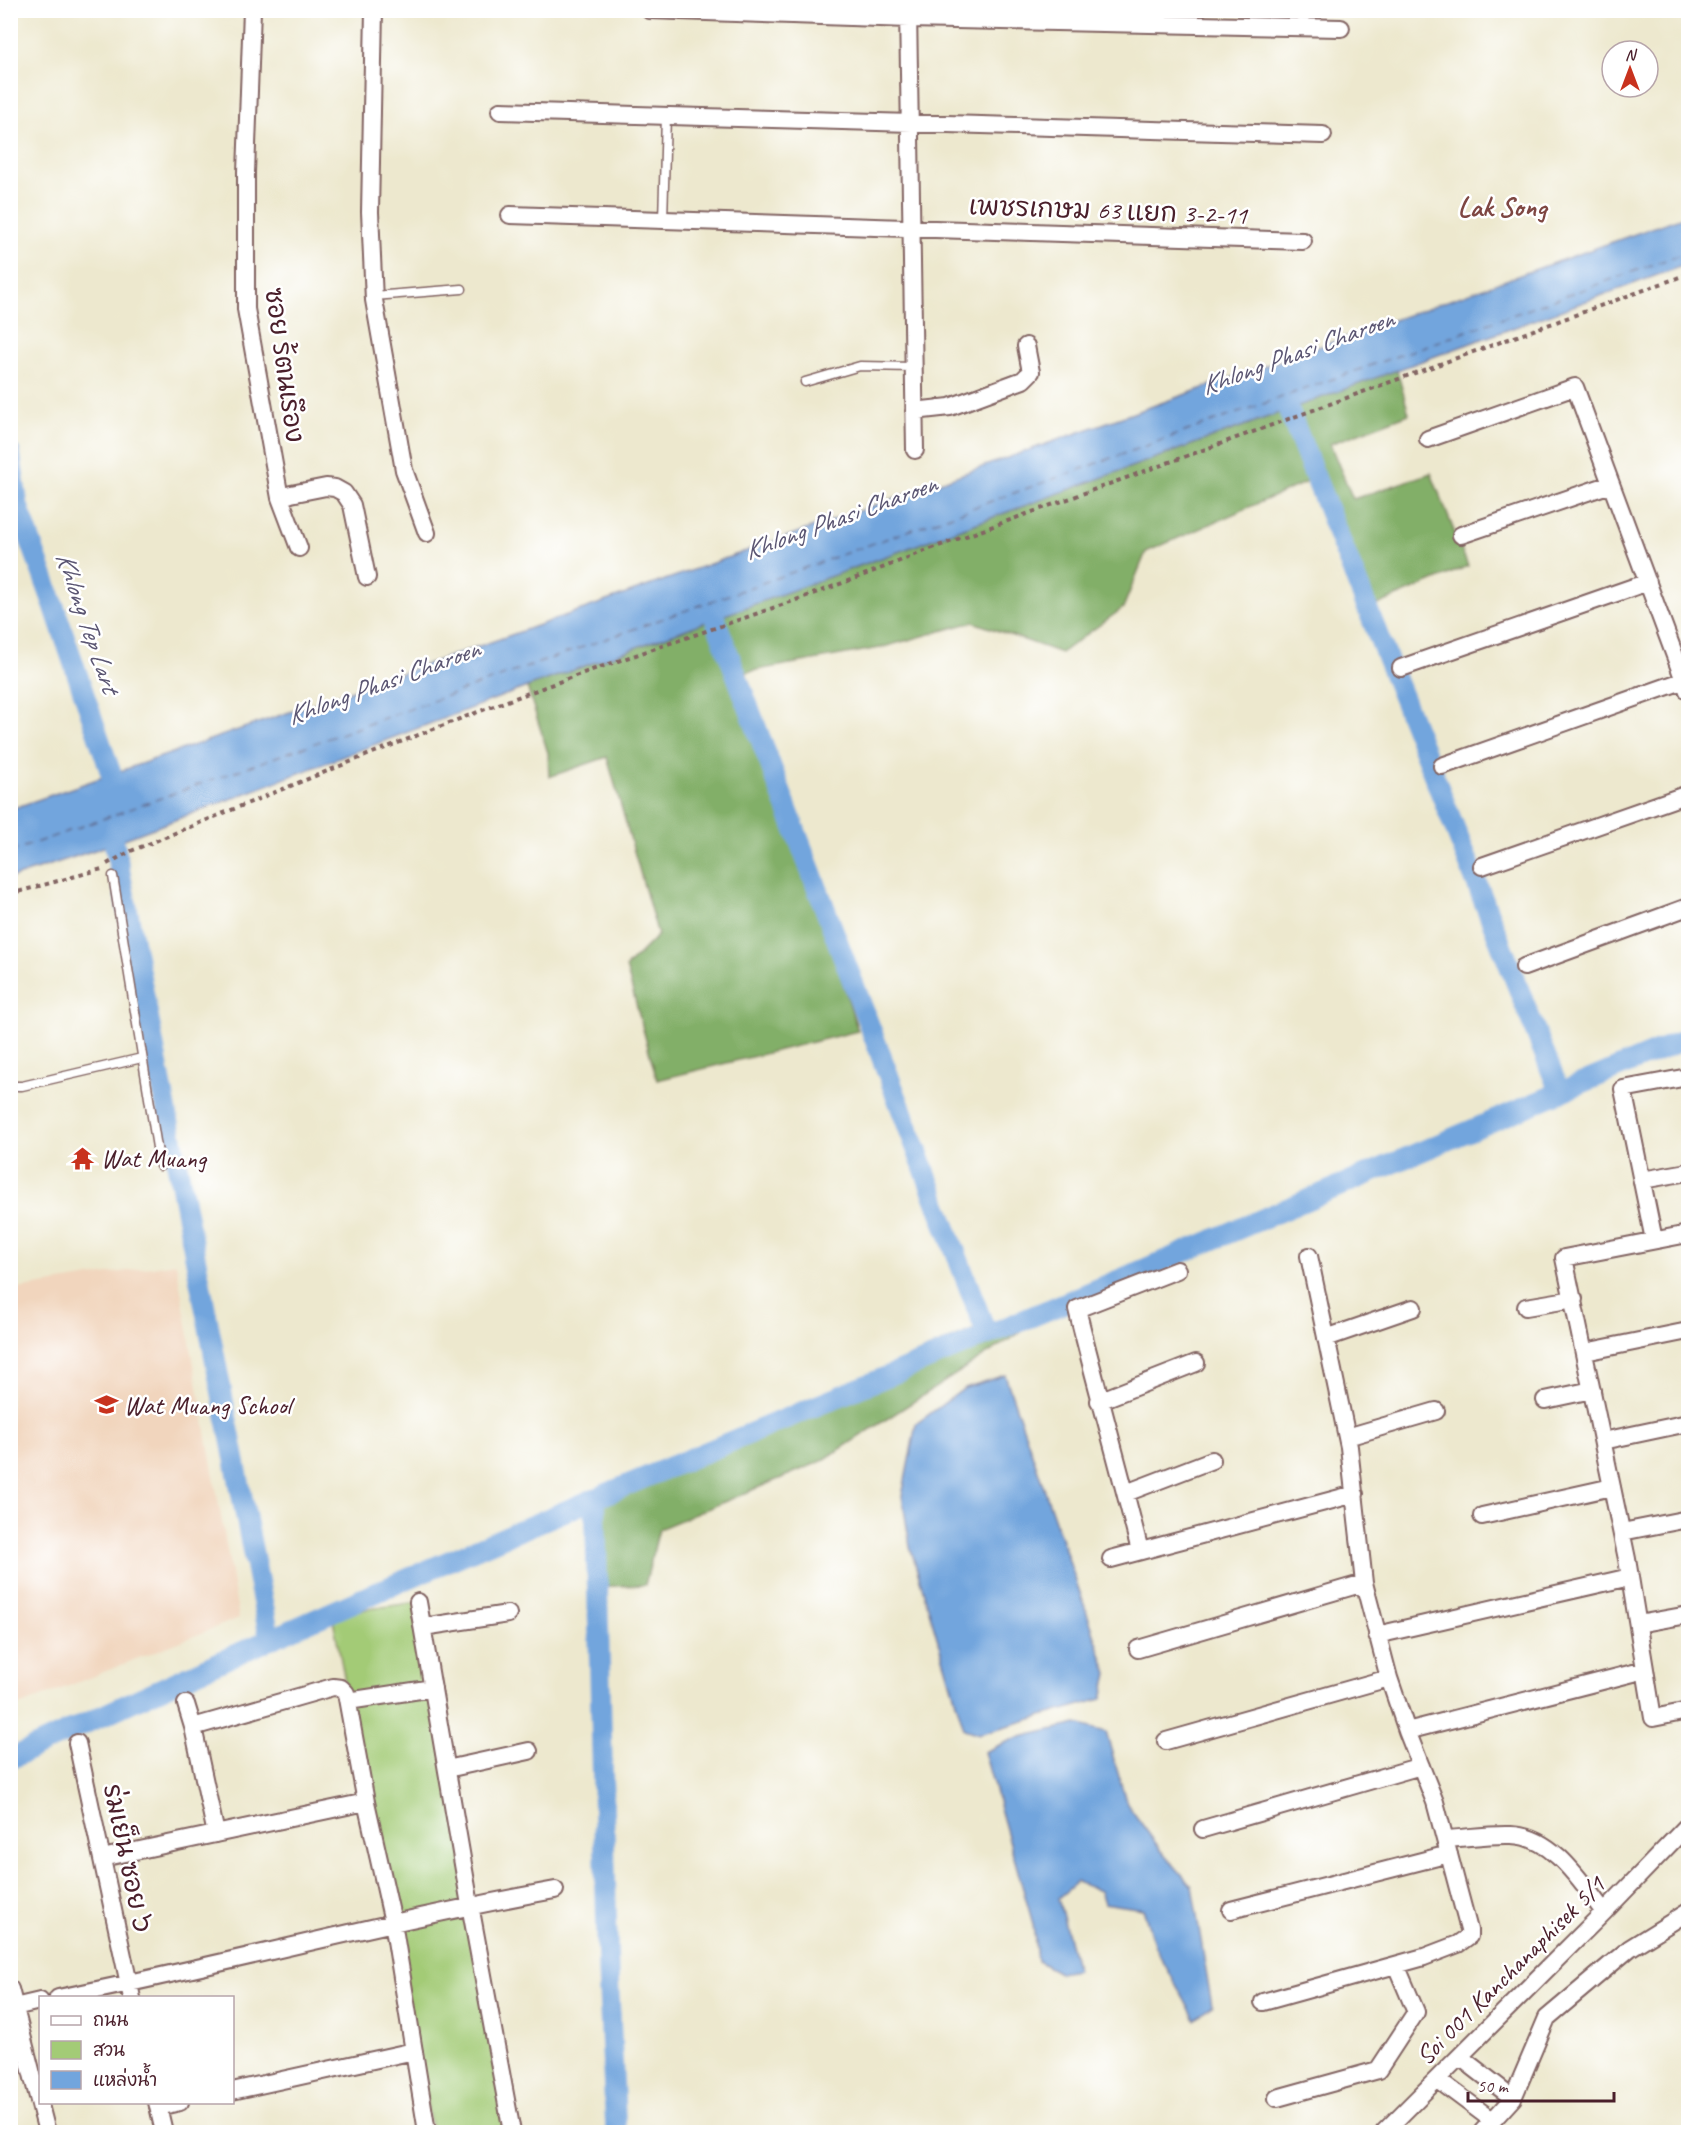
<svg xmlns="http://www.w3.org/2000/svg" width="1699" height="2143" font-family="Caveat,'Playpen Sans Thai',sans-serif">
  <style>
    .built { fill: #f1d5bd }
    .green { fill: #a3cb76; stroke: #767550; stroke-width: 1.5 }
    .forest { fill: #82af67; stroke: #666749; stroke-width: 1.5 }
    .water { fill: #72a5dd; stroke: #5e6284; stroke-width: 1.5 }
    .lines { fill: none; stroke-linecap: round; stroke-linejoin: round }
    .canal { stroke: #72a5dd; stroke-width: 21 }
    .ferry { stroke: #5a5572; stroke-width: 1.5; stroke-dasharray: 8 6; stroke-linecap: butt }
    .lane-casing { stroke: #836564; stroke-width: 11 }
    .street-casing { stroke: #836564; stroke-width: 20 }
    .path { stroke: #836564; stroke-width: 4; stroke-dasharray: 4.5 4.5; stroke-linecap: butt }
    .lane { stroke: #fff; stroke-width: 8 }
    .street { stroke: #fff; stroke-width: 16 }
    .labels { text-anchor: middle; stroke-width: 5; stroke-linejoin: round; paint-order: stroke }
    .street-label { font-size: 26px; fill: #4a1f2b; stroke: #fff }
    .poi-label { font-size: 26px; fill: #4a1f2b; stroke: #fff; text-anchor: start }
    .water-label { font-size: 27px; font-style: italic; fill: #5a5572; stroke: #fff }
    .quarter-label { font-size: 28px; font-weight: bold; fill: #7e4642; stroke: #fff }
  </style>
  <rect width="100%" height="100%" fill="#fff"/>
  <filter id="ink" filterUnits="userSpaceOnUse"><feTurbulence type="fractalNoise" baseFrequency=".0167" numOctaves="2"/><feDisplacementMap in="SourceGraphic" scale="12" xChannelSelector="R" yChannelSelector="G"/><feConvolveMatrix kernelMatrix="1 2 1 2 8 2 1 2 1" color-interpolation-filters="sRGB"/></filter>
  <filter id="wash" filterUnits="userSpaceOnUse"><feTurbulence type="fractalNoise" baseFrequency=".008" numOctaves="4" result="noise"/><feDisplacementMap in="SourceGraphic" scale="24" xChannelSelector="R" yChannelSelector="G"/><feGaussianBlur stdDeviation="1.35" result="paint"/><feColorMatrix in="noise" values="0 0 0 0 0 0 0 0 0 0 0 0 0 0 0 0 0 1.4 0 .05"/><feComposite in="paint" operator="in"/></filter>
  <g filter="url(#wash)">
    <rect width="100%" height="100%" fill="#ede8ce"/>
    <!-- built -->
    <path class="built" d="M176,1263L239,1618L11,1709V1290Z"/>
    <!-- green -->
    <path class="green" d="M418,1602L513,2132H432L332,1614Z"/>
    <!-- forest -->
    <path class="forest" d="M1397,370L1409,414L1330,444L1353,499L1431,473L1468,566L1375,606L1323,475L1146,552L1123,608L1061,653L973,622L880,648L746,672L858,1031L657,1080L626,967L658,935L607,757L549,777L548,753L527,687Z
      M1038,1321L822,1461L659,1529L645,1585L590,1587L588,1495L977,1328Z"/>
    <!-- water -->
    <path class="water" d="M1688,215V264L527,687L98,849L11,878V809L511,635Z
      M1005,1375L1108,1674L1102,1699L979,1734L964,1729L910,1546L902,1496L916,1424L965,1388Z
      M1077,1724L1106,1732L1127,1804L1160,1849L1192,1886L1212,2006L1195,2019L1155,1947L1143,1909L1104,1903L1100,1891L1077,1882L1058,1898L1077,1970L1059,1973L1037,1961L1033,1924L984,1752L1016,1738Z"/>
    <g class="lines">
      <!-- canal -->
      <path class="canal" d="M1279,386L1560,1093
        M10,453L18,506L53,603L120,800
        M706,595L987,1335
        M109,816L270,1640
        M595,1498L608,1973L616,2132
        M10,1759C353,1596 704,1452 1055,1307C1267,1219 1478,1129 1688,1038"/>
      <!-- ferry -->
      <path class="ferry" d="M10,852L1688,252"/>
    </g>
  </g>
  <g filter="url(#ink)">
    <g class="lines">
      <defs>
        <path id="lane" d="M663,220L666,116
          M374,296L462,289
          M805,382L860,366L914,367
          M113,876L160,1166
          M10,1086H22L142,1058"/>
        <path id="street" d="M252,10L246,172V309L280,498L291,494L326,487L335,488L344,493L352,505L367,577
          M374,10L370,212L374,300L404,470L427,533
          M649,10L909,19L1341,28
          M908,10L915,450
          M500,111L1323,135
          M510,215L1303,241
          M914,411L950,407L1023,380L1031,372L1026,346
          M1428,439L1575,387L1688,691
          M280,498L299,548
          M1461,535L1611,484
          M1401,668L1648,582
          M1442,766L1688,679
          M1482,866L1688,794
          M1524,967L1688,907
          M1642,1180L1688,1172
          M1688,1234L1564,1258L1627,1559L1653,1718L1688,1711
          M1654,1240L1623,1089L1688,1077
          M1526,1307L1574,1299
          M1326,1338L1413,1308
          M1585,1352L1688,1331
          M1545,1400L1592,1390
          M1099,1401L1196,1363
          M1347,1437L1436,1411
          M1603,1441L1688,1423
          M1126,1493L1212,1460
          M1482,1516L1612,1487
          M1622,1532L1688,1519
          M1140,1551C1120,1470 1097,1390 1077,1309L1177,1270
          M1111,1559L1355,1494
          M418,1602L470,1905L512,2132
          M1638,1624L1688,1615
          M423,1627L508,1614
          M1377,1635L1630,1577
          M1138,1649L1364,1583
          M348,1701L433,1688
          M186,1704L193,1727L216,1834
          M193,1727L333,1687L341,1688L346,1693L366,1802L393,1922L427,2132
          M1407,1731L1645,1670
          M1166,1741L1389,1678
          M77,1743L132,1998
          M447,1769L529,1751
          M1203,1829L1421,1766
          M1446,1839C1467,1838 1489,1834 1511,1835C1553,1836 1581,1882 1604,1912
          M102,1858L366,1802
          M1231,1910L1449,1854
          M10,1989L47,2132
          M58,1998C224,1965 388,1920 555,1890
          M1263,2002L1424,1957L1458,1944L1469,1936V1930L1435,1802L1407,1731L1389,1678L1364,1583L1349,1447L1309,1256
          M10,2008L40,2001
          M1460,2057L1513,2098
          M1437,2079L1492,2120
          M232,2091L414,2051
          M1277,2098L1378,2070L1416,2012L1396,1965
          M157,2102L164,2132
          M158,2107L180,2102
          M1384,2132L1604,1912L1688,1825
          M1482,2132L1513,2098L1547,2018L1630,1948L1688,1912"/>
      </defs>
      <!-- lane casing -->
      <use href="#lane" class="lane-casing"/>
      <!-- street casing -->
      <use href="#street" class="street-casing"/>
      <!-- path -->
      <path class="path" d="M107,864L131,851C278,791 425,730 575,676C691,635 808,599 922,552L1688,274
        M10,894L102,869"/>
      <!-- lane -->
      <use href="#lane" class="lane"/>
      <!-- street -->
      <use href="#street" class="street"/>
    </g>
  </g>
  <!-- icons -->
  <defs>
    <symbol id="temple-bare" viewBox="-9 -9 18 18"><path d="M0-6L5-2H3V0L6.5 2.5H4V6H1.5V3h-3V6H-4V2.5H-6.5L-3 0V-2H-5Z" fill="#c8321e" stroke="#fff" stroke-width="2.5" paint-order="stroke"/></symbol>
    <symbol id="school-bare" viewBox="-9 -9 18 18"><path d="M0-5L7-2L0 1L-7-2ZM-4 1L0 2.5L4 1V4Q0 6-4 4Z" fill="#c8321e" stroke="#fff" stroke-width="2.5" paint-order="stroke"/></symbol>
  </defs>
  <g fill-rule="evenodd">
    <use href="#temple-bare" x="66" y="1142" width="33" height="33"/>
    <use href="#school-bare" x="90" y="1388" width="33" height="33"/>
  </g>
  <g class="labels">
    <!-- street labels -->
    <g class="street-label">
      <text transform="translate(1108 210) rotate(2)" y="9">เพชรเกษม 63 แยก 3-2-11</text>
      <text transform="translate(285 365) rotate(82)" y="9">ซอย ร้ตนเรึอง</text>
      <text transform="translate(128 1858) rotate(78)" y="9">ร่มเย็น ซอย ๖</text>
      <text transform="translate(1510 1970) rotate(-45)" y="9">Soi 001 Kanchanaphisek 5/1</text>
    </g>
    <!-- poi labels -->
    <g class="poi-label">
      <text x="101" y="1167">Wat Muang</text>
      <text x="124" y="1414">Wat Muang School</text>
    </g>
    <!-- water labels -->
    <g class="water-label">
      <text transform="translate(1297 352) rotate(-20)" y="9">Khlong Phasi Charoen</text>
      <text transform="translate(840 517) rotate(-20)" y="9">Khlong Phasi Charoen</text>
      <text transform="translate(88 622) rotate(71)" y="9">Khlong Tep Lart</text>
      <text transform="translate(383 682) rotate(-20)" y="9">Khlong Phasi Charoen</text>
    </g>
    <!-- quarter labels -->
    <g class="quarter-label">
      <text x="1502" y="216">Lak Song</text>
    </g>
  </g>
  <!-- margin -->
  <rect width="1699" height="2143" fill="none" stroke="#fff" stroke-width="36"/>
  <!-- legend -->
  <rect x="39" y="1996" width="195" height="108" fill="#ffffff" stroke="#b7a5aa" stroke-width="1.5"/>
  <rect x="51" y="2016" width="30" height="9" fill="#ffffff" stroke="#b7a5aa" stroke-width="1.5"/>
  <text x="93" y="2026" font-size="18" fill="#4a1f2b">ถนน</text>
  <rect x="51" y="2041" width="30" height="18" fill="#a3cb76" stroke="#b7a5aa" stroke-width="1.5"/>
  <text x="93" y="2056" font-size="18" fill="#4a1f2b">สวน</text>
  <rect x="51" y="2071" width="30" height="18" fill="#72a5dd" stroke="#b7a5aa" stroke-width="1.5"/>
  <text x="93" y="2086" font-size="18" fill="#4a1f2b">แหล่งน้ำ</text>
  <!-- north arrow -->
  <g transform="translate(1630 69)"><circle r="28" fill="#ffffff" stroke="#b7a5aa" stroke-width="1.5"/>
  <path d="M0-4.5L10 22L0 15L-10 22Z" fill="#c8321e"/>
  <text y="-9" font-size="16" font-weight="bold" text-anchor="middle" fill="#4a1f2b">N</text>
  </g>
  <!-- scale -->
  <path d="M1468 2092v9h146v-9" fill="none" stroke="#4a1f2b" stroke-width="3"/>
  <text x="1477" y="2092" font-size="18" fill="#4a1f2b" stroke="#ffffff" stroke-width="4.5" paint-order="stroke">50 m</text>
</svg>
